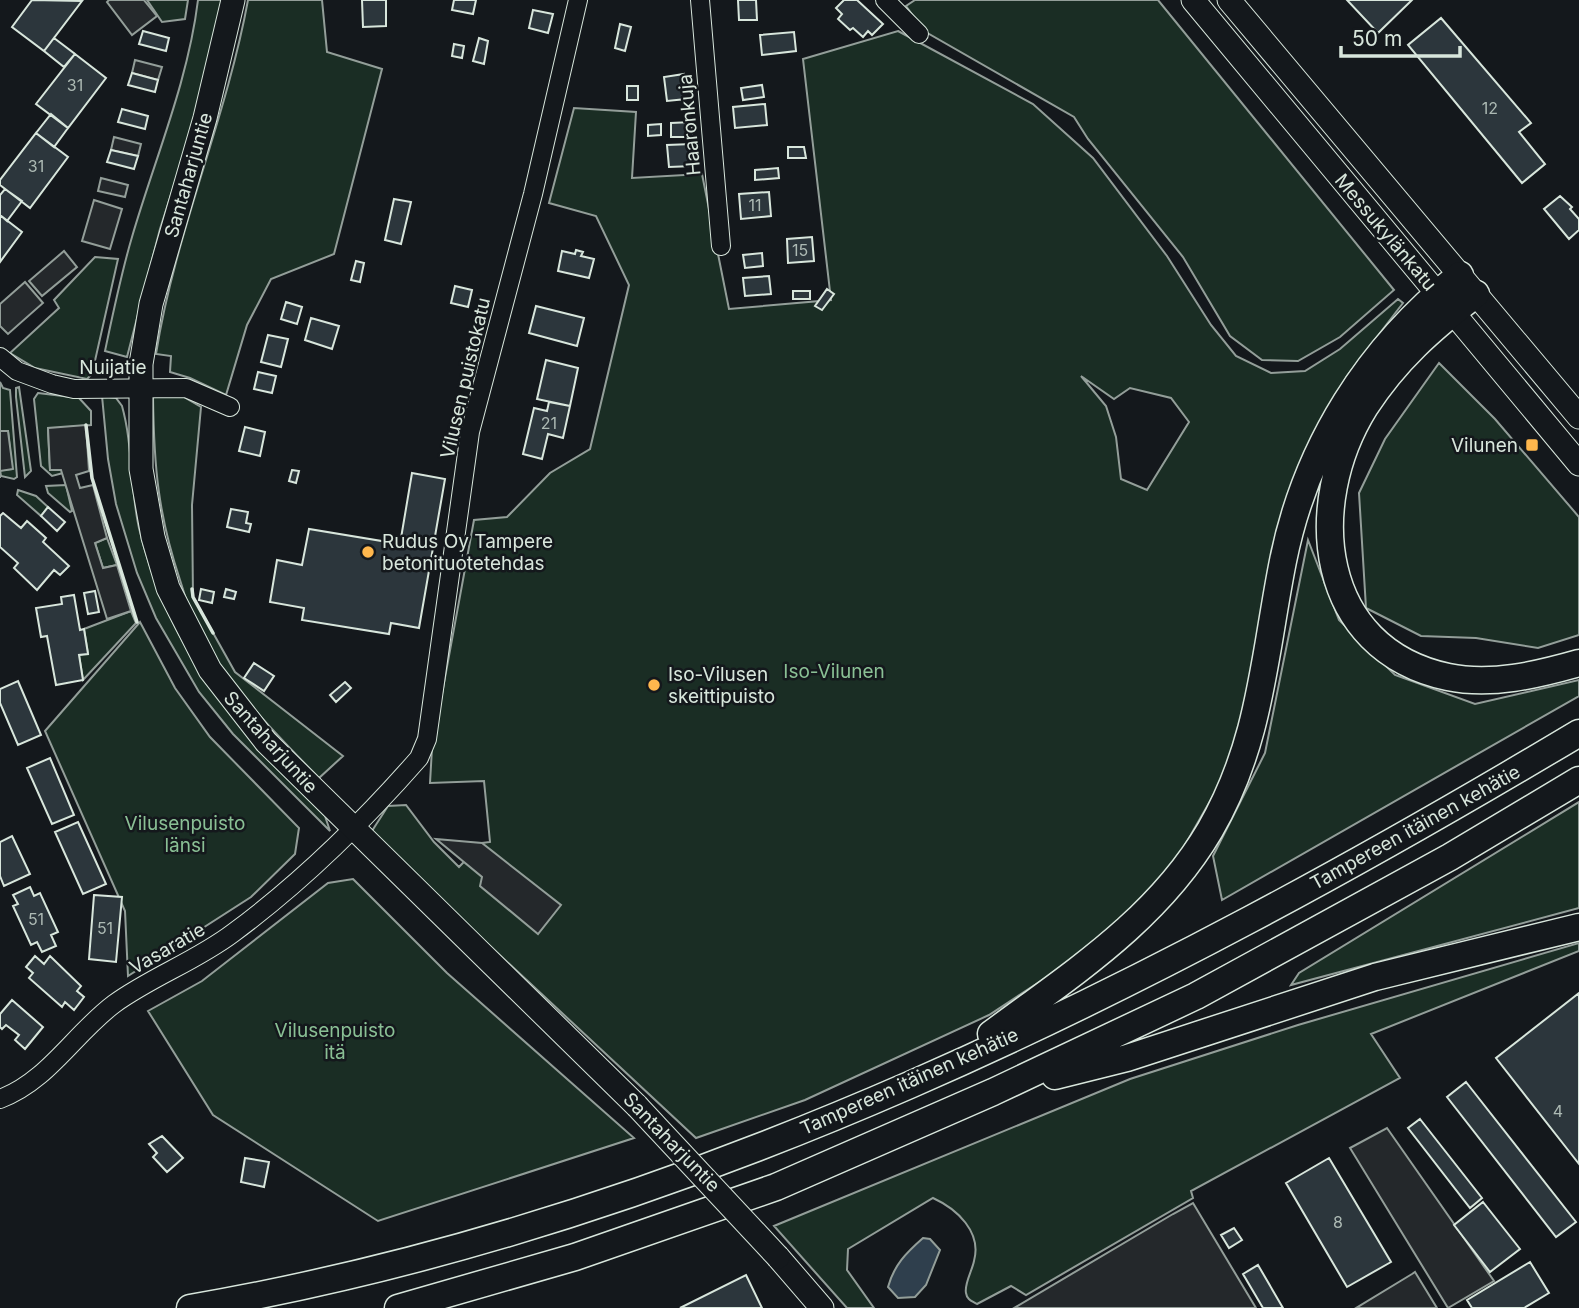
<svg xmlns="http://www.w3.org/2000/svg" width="1579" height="1308" font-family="Inter,sans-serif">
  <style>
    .green { fill: #1a2d24; stroke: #939e99; stroke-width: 2; fill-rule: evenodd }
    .parking { fill: #24282b; stroke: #939e99; stroke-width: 2 }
    .water { fill: #2f3f4d; stroke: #939e99; stroke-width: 2 }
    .building { fill: #2c363c; stroke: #d8e6dc; stroke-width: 2 }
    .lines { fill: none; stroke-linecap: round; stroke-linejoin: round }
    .minor-casing { stroke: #d8e6dc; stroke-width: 20 }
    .major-casing { stroke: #d8e6dc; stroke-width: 25 }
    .highway-casing { stroke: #d8e6dc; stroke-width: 29 }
    .minor { stroke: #14181c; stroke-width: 18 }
    .major { stroke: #14181c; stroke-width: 23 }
    .highway { stroke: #14181c; stroke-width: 26 }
    .major-bridge-casing { stroke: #d8e6dc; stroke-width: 25; stroke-linecap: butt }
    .major-bridge { stroke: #14181c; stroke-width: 23 }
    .wall { stroke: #d8e6dc; stroke-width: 3.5 }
    .poi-dot { fill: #ffb74d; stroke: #14181c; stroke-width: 2.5 }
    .labels { text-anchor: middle; stroke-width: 5; stroke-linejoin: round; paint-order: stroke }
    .number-label { font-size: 16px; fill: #adbab4 }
    .street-label { font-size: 19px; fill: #d8e6dc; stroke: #14181c }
    .poi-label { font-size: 19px; fill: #d8e6dc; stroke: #14181c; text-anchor: start }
    .park-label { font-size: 19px; fill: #8ac095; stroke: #14181c }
  </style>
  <rect width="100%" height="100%" fill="#14181c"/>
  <!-- green -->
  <path class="green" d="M147,0H188L185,19L162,22Z
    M198,0H223L200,104L160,229L127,357L105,351C113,313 121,274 132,237C155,158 188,82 198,0Z
    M248,0H322L327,52L382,69L334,254L271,279L247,325L226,395L190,378L170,372L171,356L156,354C175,233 226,120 248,0Z
    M915,0H1158L1394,290L1340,337L1298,361L1262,360L1230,336L1183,257L1088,139L1074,117L924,31L906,6Z
    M898,31L1033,104L1093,158L1167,256L1211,325L1236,356L1271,373L1305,371L1340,349L1398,299L1403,303L1347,376L1301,463L1233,761L1177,859L1115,926L1050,975L989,1015L805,1100L696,1138L370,834L388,806L406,805L434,842L459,867L482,843L490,842L484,781L430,783L432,748L474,520L507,517L550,473L590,449L629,285L596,216L549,203L574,108L636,112L632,178L702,174L729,309L831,300L803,59ZM1081,376L1114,399L1130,388L1171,398L1189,422L1147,490L1121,479L1116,437L1106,406Z
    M95,257L118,259L92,374L87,379L35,368L10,353L59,308L54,300Z
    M1439,363L1495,419L1579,517V635L1538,648L1476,638L1421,636L1366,608L1359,493L1385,439Z
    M0,382L3,388L10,390L17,477L14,479L1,476L0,470L12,469L8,431H0Z
    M19,387L31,471L25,477L16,397V388Z
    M38,393L79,398L91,411V425L48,429L50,470L61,469L63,473L52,476L41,466L34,399Z
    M177,393L201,407L192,505L193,597L235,672L343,756L319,778C274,732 226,684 196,626C189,612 185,595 180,580C158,514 154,467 153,397Z
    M102,396L116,398L122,406C133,445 130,488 139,528C168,651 238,729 325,816L330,831L233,734L199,692L156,618L137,573L116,504L108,459Z
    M66,485L72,511L70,512L48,493L46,486Z
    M18,490L36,496L48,507L41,516L17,495Z
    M107,538L117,565L103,568L95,543Z
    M1308,540L1339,620L1395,675L1475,704L1579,680V696L1222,900L1213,856L1265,753Z
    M131,611L136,623L83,680L79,655L88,653L84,629Z
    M140,622L175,688L210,737L299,828L295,854L251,897L128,976L125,911L45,731Z
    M1579,802V908L1291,985L1299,973Z
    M353,879L447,973L634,1138L378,1221L213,1115L148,1011L202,981L328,883Z
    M1579,943V951L1371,1034L1400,1078L1191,1191L1193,1198L1026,1295L1011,1286L977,1304C972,1301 967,1300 966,1293C964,1284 972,1271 974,1261C982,1232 957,1209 933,1198L848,1249L847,1270L874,1308H847L774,1226L1130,1079L1298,1025Z"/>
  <!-- parking -->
  <path class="parking" d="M109,0H144L157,16L132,35L107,2Z
    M135,60L162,67L158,80L132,73Z
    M114,137L141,144L138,156L111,150Z
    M101,178L128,185L125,197L98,191Z
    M94,200L122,209L110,249L82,241Z
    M64,251L77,267L42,296L29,281Z
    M25,282L43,303L8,334L0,326V304Z
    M86,425L89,471L76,475L80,488L93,485L107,538L95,543L103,568L117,565L131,611L107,619L61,470H50L48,428Z
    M0,431H8L13,469L0,471V478Z
    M436,839L482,843L561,905L538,934L480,886L482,877Z
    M1387,1128L1494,1281L1448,1308L1350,1148Z
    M1193,1203L1256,1308H1014L1173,1214Z
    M1415,1272L1437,1308H1356L1412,1274Z"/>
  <!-- water -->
  <path class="water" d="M923,1238L930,1239L940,1250L926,1285L915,1297L898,1298L888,1287C894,1265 906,1253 923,1238Z"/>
  <!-- building -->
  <path class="building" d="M32,0L82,1L44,51L12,27Z
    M362,0H386V26L363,27Z
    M454,0H476L473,14L452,10Z
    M738,0H756L757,20H739Z
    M844,0H857L883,24L872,35L868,31L863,37L853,28L850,30L838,19L842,14L836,8Z
    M1347,0H1412L1378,33Z
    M533,10L553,14L548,33L529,28Z
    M1441,18L1531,123L1519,132L1545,164L1522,183L1408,45Z
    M620,24L631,27L625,51L615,48Z
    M143,31L169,38L166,51L139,44Z
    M794,32L796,51L762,55L760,35Z
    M54,38L75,54L64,67L44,51Z
    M479,38L488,41L484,64L473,61Z
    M454,44L464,46L462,58L452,56Z
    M75,54L106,78L68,128L36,104Z
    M132,73L158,80L155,92L128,85Z
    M684,74L686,99L667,101L664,77Z
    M762,85L764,97L743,100L741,88Z
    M627,86H638V100H627Z
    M765,104L767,125L735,128L733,107Z
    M122,109L148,116L145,129L118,122Z
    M51,114L68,128L54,147L36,133Z
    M692,122V137H671V123Z
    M661,124V135L648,136V125Z
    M36,133L68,157L30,208L0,185V180Z
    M692,144L693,166L669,167L667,145Z
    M788,147H804L806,158H788Z
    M111,150L138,156L134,169L107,162Z
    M778,168L779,178L755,180V170Z
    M5,189L22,201L7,221L0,215V195Z
    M769,192L771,216L741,219L739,194Z
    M1560,196L1572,207L1570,209L1579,219V230L1569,239L1544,209Z
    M394,199L411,202L401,244L385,240Z
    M0,215L22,232L0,262Z
    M812,237L814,261L788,263L787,239Z
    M576,250L583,252L581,256L594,259L589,278L558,271L562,251L575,254Z
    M762,253L763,266L745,268L743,255Z
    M356,261L364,263L360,282L351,280Z
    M769,276L771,294L745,296L743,278Z
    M455,286L472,290L468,307L451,303Z
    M827,289L834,294L822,310L815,306Z
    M793,291H810V299H793Z
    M286,302L302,307L297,324L281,319Z
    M536,306L584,318L577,346L529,333Z
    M311,318L339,326L332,349L305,340Z
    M268,335L288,339L281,367L261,362Z
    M546,360L578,368L570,406L537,399Z
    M258,372L276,376L272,393L254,389Z
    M549,402L570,406L563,438L548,434L542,459L523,454L534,408L547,411Z
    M245,427L265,432L260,456L239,451Z
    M292,470L299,471L296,483L289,481Z
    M412,473L445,479L419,628L391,623L389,634L302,620L304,608L270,602L277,560L302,565L309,529L400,544Z
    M48,507L65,522L57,531L41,516Z
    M231,509L248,512L246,523L251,524L249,532L227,527Z
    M3,513L21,528L27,521L46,538L43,542L69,566L60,575L54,570L37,590L14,568L18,563L0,547V516Z
    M201,589L214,592L212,603L199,600Z
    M226,589L236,592L234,599L224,597Z
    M95,591L99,612L88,614L84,593Z
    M74,595L80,630L84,629L88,654L79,655L83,680L56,685L47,636L41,637L36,608L62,604L61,597Z
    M254,663L274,676L264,691L244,678Z
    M18,681L41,735L18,745L0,703V689Z
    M345,682L351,688L336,702L330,695Z
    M50,758L74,815L52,824L27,768Z
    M78,822L106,884L83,894L55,832Z
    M12,836L30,874L4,886L0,876V842Z
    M30,887L34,896L40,893L58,932L51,935L56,946L42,952L37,942L31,945L13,906L18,904L13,895Z
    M94,895L122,897L116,962L89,959Z
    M35,956L44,964L50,956L81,986L77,991L84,997L74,1010L65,1002L62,1007L29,978L33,973L26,967Z
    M1579,993V1164L1496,1058Z
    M12,1000L43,1027L25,1049L15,1040L19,1035L6,1025L2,1029L0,1027V1014Z
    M1466,1082L1576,1222L1556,1237L1447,1097Z
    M1420,1119L1482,1198L1470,1208L1408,1128Z
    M162,1136L183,1158L167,1172L153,1157L157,1153L149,1144Z
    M245,1158L269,1162L264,1187L241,1182Z
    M1329,1158L1391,1262L1347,1287L1286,1183Z
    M1483,1202L1520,1249L1490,1272L1454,1225Z
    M1234,1228L1242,1240L1229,1248L1221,1235Z
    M1530,1262L1549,1293L1524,1308H1472L1467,1300Z
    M1258,1265L1283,1308H1263L1243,1274Z
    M746,1275L762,1308H680Z"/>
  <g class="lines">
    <defs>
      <path id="minor" d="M700,0L721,246
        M885,0L919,34
        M0,357L17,371L52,384L74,389L186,388L230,407
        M0,1099C48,1081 74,1034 114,1004C151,977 196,961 233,933C302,882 363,822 419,758L427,739L470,432L533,194L578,0"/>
      <path id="major" d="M233,0L205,118L151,304L141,364V469L153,537L168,588L210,670L266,742L637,1106
        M1193,0L1579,464
        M1229,0L1579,417
        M778,1257L822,1308"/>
      <path id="highway" d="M1476,294C1431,329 1396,359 1365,407C1304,505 1317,649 1448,677C1491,686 1537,675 1579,663
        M991,1034C1073,973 1157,920 1210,830C1261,742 1264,656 1283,561C1306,446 1369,347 1460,275
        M1055,1076L1127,1058L1375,977L1579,927
        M190,1308C687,1223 1149,990 1579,733
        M398,1308L575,1257L776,1187L993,1092L1196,996L1450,857L1579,780"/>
    </defs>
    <!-- minor casing -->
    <use href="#minor" class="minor-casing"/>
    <!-- major casing -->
    <use href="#major" class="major-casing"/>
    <!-- highway casing -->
    <use href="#highway" class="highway-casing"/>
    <!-- minor -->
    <use href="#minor" class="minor"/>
    <!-- major -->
    <use href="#major" class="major"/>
    <!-- highway -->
    <use href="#highway" class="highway"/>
    <defs>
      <path id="major-bridge" d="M637,1106L778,1257"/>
    </defs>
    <!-- major-bridge casing -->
    <use href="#major-bridge" class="major-bridge-casing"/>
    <!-- major-bridge -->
    <use href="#major-bridge" class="major-bridge"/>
    <!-- wall -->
    <path class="wall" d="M86,425L92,478L137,622
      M192,589L193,597L213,633"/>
  </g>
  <!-- markers -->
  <g class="poi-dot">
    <rect x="1525" y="438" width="14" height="14" rx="3.5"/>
    <circle cx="368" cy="552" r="7"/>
    <circle cx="654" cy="685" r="7"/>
  </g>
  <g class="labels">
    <!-- number labels -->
    <g class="number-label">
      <text x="75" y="91">31</text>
      <text x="1490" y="114">12</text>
      <text x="36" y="172">31</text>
      <text x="755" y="211">11</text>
      <text x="800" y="256">15</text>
      <text x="549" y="429">21</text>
      <text x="36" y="925">51</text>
      <text x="105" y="934">51</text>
      <text x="1558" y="1117">4</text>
      <text x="1338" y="1228">8</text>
    </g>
    <!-- street labels -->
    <g class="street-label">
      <text transform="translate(689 125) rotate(-95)" y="7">Haaronkuja</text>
      <text transform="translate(188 175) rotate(-74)" y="7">Santaharjuntie</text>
      <text transform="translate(1386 232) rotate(50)" y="7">Messukylänkatu</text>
      <text x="113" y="374">Nuijatie</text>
      <text transform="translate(465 378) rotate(-77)" y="7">Vilusen puistokatu</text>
      <text transform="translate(271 742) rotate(48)" y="7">Santaharjuntie</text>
      <text transform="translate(1415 827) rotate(-29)" y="7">Tampereen itäinen kehätie</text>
      <text transform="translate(167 948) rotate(-30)" y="7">Vasaratie</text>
      <text transform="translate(909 1081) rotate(-24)" y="7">Tampereen itäinen kehätie</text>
      <text transform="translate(672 1142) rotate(46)" y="7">Santaharjuntie</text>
    </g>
    <!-- poi labels -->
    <g class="poi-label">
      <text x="1518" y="452" text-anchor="end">Vilunen</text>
      <text x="382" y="548">Rudus Oy Tampere<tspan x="382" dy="22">betonituotetehdas</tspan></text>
      <text x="668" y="681">Iso-Vilusen<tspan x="668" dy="22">skeittipuisto</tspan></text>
    </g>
    <!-- park labels -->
    <g class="park-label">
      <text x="834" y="678">Iso-Vilunen</text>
      <text x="185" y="830">Vilusenpuisto<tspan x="185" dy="22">länsi</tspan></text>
      <text x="335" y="1037">Vilusenpuisto<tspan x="335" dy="22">itä</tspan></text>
    </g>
  </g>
  <!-- scale -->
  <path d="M1341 46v10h119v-10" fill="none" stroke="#d8e6dc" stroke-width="3.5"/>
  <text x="1352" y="46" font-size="21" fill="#d8e6dc" stroke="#14181c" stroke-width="5" paint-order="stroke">50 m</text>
</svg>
